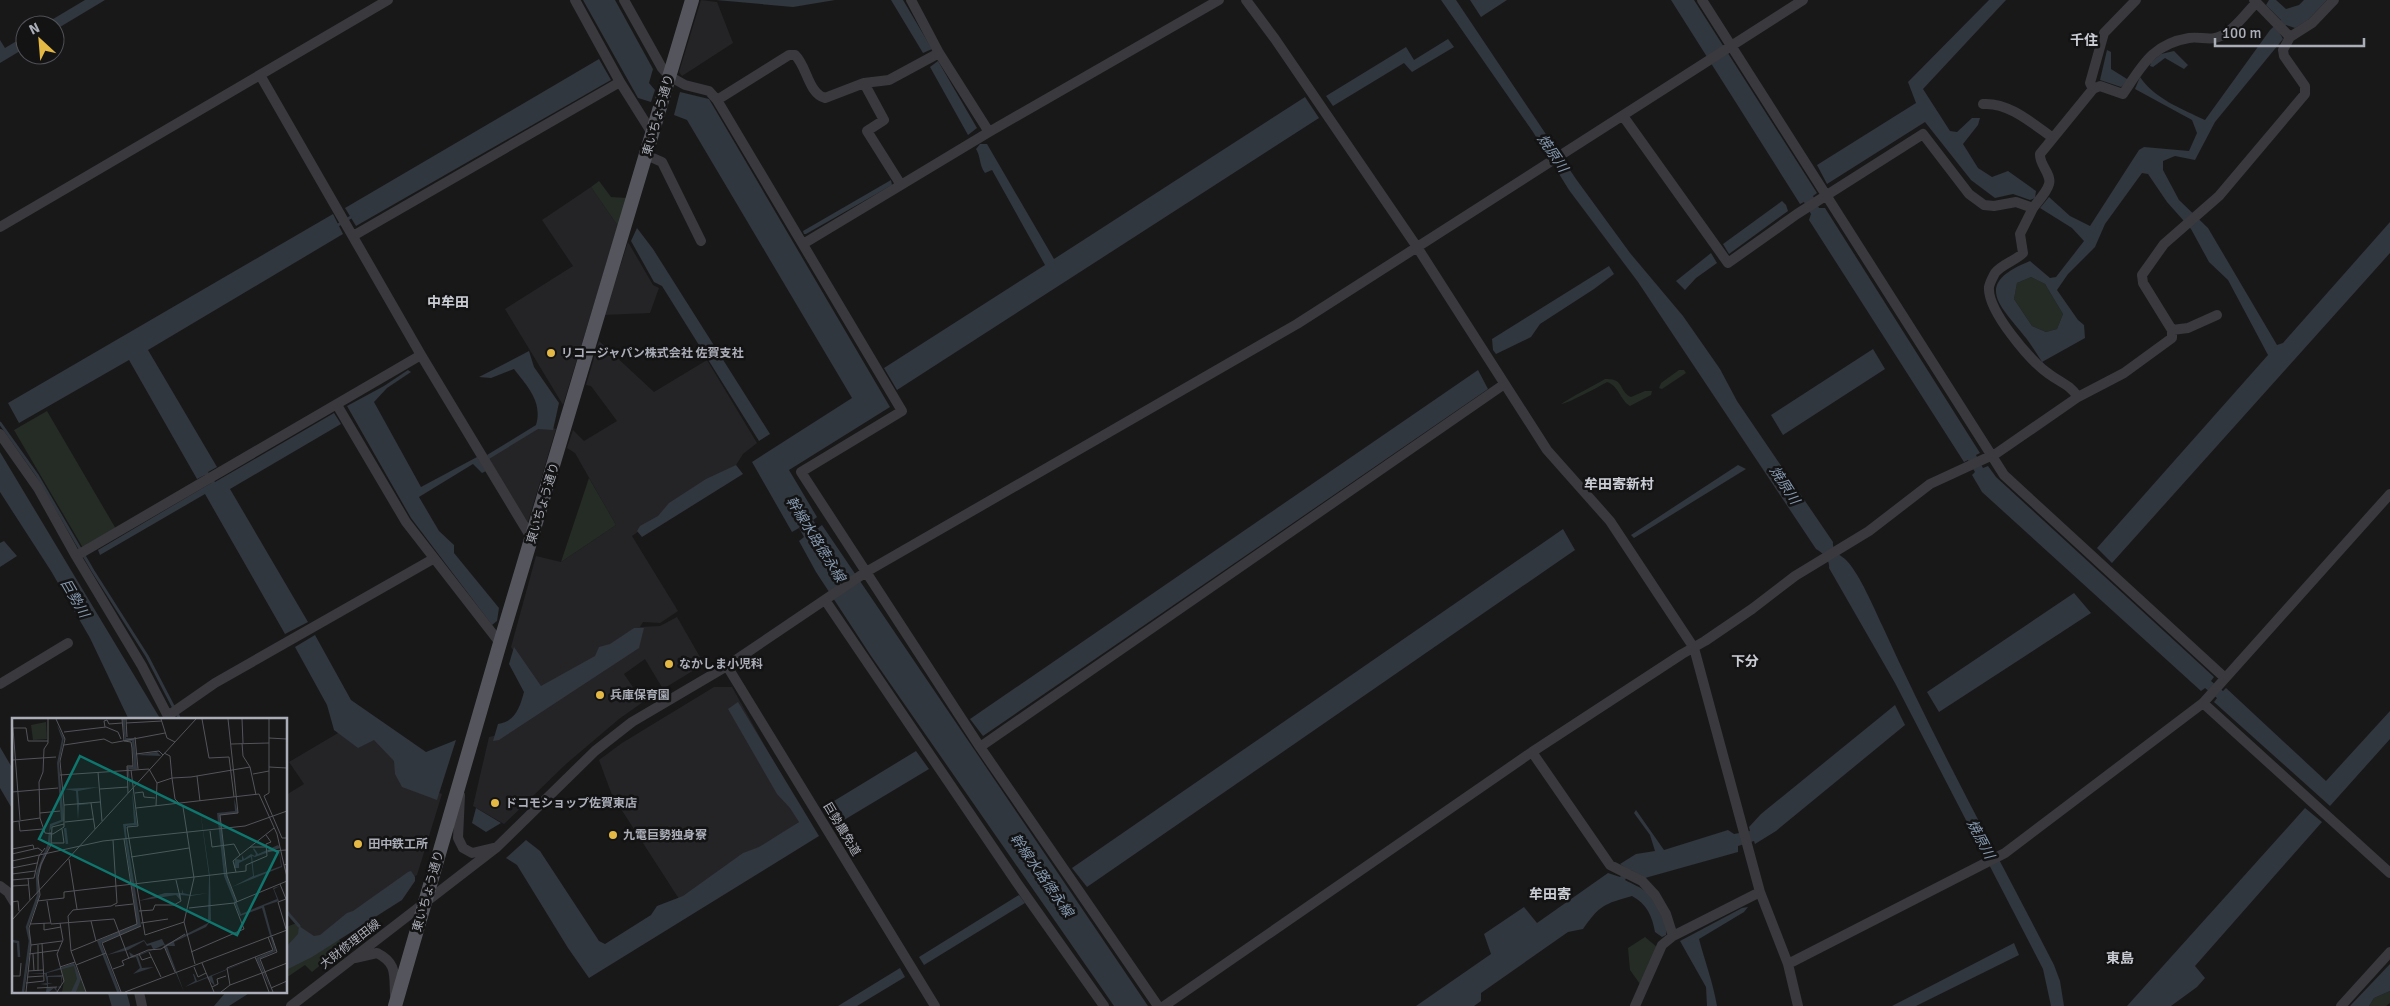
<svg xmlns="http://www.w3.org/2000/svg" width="2390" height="1006" font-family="Signika,'Noto Sans JP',sans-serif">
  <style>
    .built { fill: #242426 }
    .green { fill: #242c25 }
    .water { fill: #31373e; fill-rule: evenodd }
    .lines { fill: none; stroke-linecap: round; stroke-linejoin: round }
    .stream { stroke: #31373e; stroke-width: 3 }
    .river { stroke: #31373e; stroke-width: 18 }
    .minor { stroke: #39393e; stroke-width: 10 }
    .major { stroke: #55565d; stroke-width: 14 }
    .poi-dot { fill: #e4b845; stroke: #131314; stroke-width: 2 }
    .labels { text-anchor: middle; stroke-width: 5; stroke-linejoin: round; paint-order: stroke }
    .street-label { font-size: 12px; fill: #abaeb8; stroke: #131314 }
    .poi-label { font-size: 12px; font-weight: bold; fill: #abaeb8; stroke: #131314; text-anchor: start }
    .neighbourhood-label { font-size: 14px; font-weight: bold; fill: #cbcdd5; stroke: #131314 }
    .water-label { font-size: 14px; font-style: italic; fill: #8599b0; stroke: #131314 }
    .inset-river { fill: none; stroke: #31373e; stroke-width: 2.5 }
    .inset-road { fill: none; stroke: #535459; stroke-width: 1 }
    .view { fill: #0f766e; fill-opacity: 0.15; stroke: #0f766e; stroke-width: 2.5 }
    .inset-edge { fill: none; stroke: #abaeb8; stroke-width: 2.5 }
  </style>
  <rect width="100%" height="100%" fill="#181819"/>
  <!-- built -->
  <path class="built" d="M701,0L717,2L733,43L682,76L679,72Z
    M591,187L618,226L563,405L505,309L573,266L542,220Z
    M628,242L653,285L659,288L650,313L604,315Z
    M599,341L654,392L707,360L757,443L743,454L736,465L632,536L678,611L660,623L643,622L640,627L660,626L677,617L704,664L663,689L645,659L624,674L643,702L619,719L566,764L504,824L473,806L489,737L502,734L541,691L511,647L536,556L561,562L616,525L575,453L567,448L573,430L584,441L617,421L591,386L586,385Z
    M542,424L556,429L527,525L486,457Z
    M714,687H732L805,818L681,902L612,795L599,760L622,743Z
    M355,723L404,761L408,781L442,794L417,875L405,881L319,941L306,937L286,911V795L304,784L289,762Z"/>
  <!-- green -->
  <path class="green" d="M599,181L611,197L627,198L618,226L591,187Z
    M2031,277L2045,284L2063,314L2057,329L2046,332L2032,326L2014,299L2017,283Z
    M1679,370H1684L1686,373L1662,389L1659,388L1661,383Z
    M1605,379C1625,378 1618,391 1631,397L1645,391H1652L1651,395L1630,406C1620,400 1619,386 1607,382C1600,386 1567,404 1561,404C1576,394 1590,388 1605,379Z
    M47,411L116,529L83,548L14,430Z
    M589,478L616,525L561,562Z
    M297,923L306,937L319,941L333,933L341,942L329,958L312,972L305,965L286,978V927Z
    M1645,937L1658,948L1640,984L1630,970L1628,948Z
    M2390,991V1003L2386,1006H2369L2374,998Z"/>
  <!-- water -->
  <path class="water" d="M85,0H105L55,30V25H43Z
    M583,0H615L653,69L649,83L655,90L651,102L638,98Z
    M716,0H835L793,7Z
    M891,0H903L932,49L923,53Z
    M1441,0H1456L1576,179L1630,253L1683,316L1720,369L1737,401L1833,542C1832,554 1841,554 1847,561C1860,575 1874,608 1882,625C1934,740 1996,852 2054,965L2060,981L2064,1006H2051L2043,969L1895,683L1829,568C1830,559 1823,553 1816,549L1638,282L1569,190L1533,132Z
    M1470,0H1507L1481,17Z
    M1671,0H1694L1810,182L1817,193L1813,196L1819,208H1825L1980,453L1976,455L1983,468L1988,466L1996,477L2214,677L2211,681L2223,691L2226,688L2326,781L2390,711V739L2330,806L2214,702L2217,698L2205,688L2201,691L1982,492L1972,475L1975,472L1968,460L1964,462L1809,220L1811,214L1804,202L1800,204Z
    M1989,0H2006L1923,89L1950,131L1957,132L1972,118H1980L1978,125L1963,144L1978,168L1992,177L2008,171L2036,191L2035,198L2030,200L2013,194L1995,198L1971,180L1925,122L1827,184L1817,165L1916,103L1908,82Z
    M2269,0H2276L2286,9L2299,5L2304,0H2327L2308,20L2295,28L2286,25L2279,32L2283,39L2215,122L2195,160L2175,156L2163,161V170L2179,200L2208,228L2277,345L2283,343L2390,222V253L2112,563L2097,548L2268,355L2228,280L2209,262L2191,229L2167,202L2148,174L2142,173L2105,224L2095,247L2068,274L2057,290L2078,320L2084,325L2085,338L2042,362C2037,354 2032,346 2026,338C1999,304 1973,284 2030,261L2050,278L2056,277L2084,241L2072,228L2040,208L2049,197L2070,216L2090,226L2139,150L2144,147L2189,151L2197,133L2192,120L2135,89L2140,77C2155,99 2182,109 2205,120L2270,30L2281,20L2266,5ZM2031,277L2045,284L2063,314L2057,329L2046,332L2032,326L2014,299L2017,283Z
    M25,36V48L0,63V40L5,48Z
    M1448,39L1454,47L1412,72L1404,63L1333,106L1326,96L1406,47L1414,60Z
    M2107,50L2111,52V69L2127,79V82L2121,87L2100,80Z
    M2174,51L2188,65L2184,69L2165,58L2153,67L2150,66L2151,62L2161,54Z
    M599,59L611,80L356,226L345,208Z
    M938,61L977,128L968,135L930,67Z
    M680,92L709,99L890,407L789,470L817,517L813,520L818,528L822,525L1148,1006H1114L871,656L816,572L799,541L804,537L799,528L792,532L752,462L852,398L687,120L674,115Z
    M1305,97L1319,118L897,390L884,368L1045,265L992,170L985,173C979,165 981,157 976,149L980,144H987L1054,259Z
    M891,180L892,185L806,234H804L803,231Z
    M1782,201L1786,205L1788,211L1729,254L1723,244Z
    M333,214L343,234L148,350L217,467L208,472L215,482L334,413L341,424L230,489L308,622L285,634L205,494L100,555L98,550L211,483L205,475L197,479L129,360L19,423L8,403Z
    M637,228L653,249L770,434L759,441L662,286L654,282L631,241Z
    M1711,253L1717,263L1696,278L1685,290L1676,281Z
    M1609,266L1614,274L1594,289L1540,324L1531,337L1496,354L1493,350L1492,339Z
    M1873,349L1885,369L1783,435L1771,415Z
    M529,351L534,367L559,403L553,430L538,429L489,459L487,455L536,425C543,402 527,386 514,369L491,378L479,377Z
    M408,370L411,372L387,388L374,402L421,487L477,457L486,471L482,473L473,464L419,497L439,531L454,545V553L499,608L497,621L492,625L411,518L347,406L384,386Z
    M1478,370L1488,389L983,736L970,719Z
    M0,452L161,720H129L90,638L51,571L0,492Z
    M736,465L743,474L642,537L637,531L640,526L658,516L669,503L706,479Z
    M1738,465L1746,469L1634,538L1631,535Z
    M1563,529L1575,550L1087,887L1072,868Z
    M4,541L17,556L0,567V543Z
    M2074,593L2091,613L1939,712L1927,692Z
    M634,628H644L639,648L499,740L493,741L498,724C515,722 520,707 524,692L509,664L514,647L541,686L595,656L599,647L610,644Z
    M315,635L351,700L426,752L456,740L437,800L402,787L395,774L394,761L374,740L358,748L334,730L327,705L295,647Z
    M738,702L819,836L589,978L568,948L517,865L506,858L526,840L540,851L599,941L605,944L651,915L657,906L683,896L743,853L759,847L799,822L790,808L777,794L728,709Z
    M1895,705L1905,725L1776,831L1755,844L1754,841L1738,846V852L1645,878L1631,870L1625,880C1632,884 1641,887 1646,892C1657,901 1669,921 1666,935L1662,937L1655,932C1652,916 1647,904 1632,896C1604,904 1600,905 1583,929L1568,932L1481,993V1001L1474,1006H1416L1491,954L1484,934L1524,907L1537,923L1608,873L1620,877L1627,869L1620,864L1636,854L1655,851L1650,835L1634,813L1636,810L1664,850L1728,830L1734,834L1750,831L1749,827L1761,814Z
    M0,747L14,771V812L0,788Z
    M916,751L929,769L839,823L829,804Z
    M476,808L501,823L486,832L472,823Z
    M2305,808L2322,822L2195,966L2205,978L2197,987L2171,1006H2127Z
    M411,871L415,877V881L402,900L312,957L286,970V947L298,934L299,926L314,936L320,935L347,913L353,911L408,872Z
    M1019,895L1025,903L924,965L919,957Z
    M1748,907L1744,912L1699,939C1705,962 1713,982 1717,1006H1707L1706,987L1680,941L1742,908Z
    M2014,943L2019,955L1916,1006H1892Z
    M2390,964V991L2374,998L2369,1006H2350Z
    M900,968L905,977L857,1006H838Z
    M226,992H251L229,1006H214Z"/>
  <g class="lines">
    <!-- stream -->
    <path class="stream" d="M338,225L351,217
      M0,423L37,475L93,571L147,656L174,708
      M177,713L180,720
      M286,911L299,926"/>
    <!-- river -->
    <path class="river" d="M117,992L121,1006"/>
    <!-- minor -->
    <path class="minor" d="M575,0L620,82L652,133
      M624,0L662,68L669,76L685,85L709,91L717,100L902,411L801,472L980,747L1158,1006
      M911,0L939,53L989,132
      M1246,0L1275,39L1417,247L1547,450L1610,521L1694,648L1760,892L1788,964L1798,1006
      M1702,0L2004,475L2225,678
      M2254,0L2290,37
      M260,75L421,355L532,539
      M864,83L884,120L867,131L901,185
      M2093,89L2100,86L2123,94C2142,66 2152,44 2189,38C2201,36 2211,42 2223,35C2235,29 2246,13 2256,3
      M717,100L789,55H795C807,66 808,93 825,98L864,83L889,80L939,53
      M1983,104C2009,102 2033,124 2053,138
      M1623,116L1728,263L1797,214L1923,134L1969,194L1984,205L1994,206L2016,202L2033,208L2020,234L2023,253C2015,261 2002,264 1995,273C1993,277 1990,282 1989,287C1987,310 2030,361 2049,374C2061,383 2069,384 2078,397
      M646,155L662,162L701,241
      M2033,208C2038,201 2047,192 2049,184C2052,174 2039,165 2040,154L2093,89L2090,83L2104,33L2136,0
      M0,227L388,0
      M353,236L620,82
      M803,244L989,132L1219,0
      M2172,330L2188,328L2217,315
      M337,405L406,522L500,643
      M0,434L38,488L76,556
      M825,600L1017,883L1104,1006
      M727,666L935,1006
      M0,684L68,643
      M2203,703L2390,873
      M169,715L215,683L433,559
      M170,720L142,666L76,556L421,355
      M980,747L1503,385
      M1532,752L1610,865L1642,881L1655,895L1666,914L1673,936L1662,945L1635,1006
      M460,795L458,838L463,848L472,853L493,848
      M0,886L8,892L14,902
      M1673,936L1760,892
      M355,958L377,953C397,963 394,974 395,995
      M1788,964L2005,853L2203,703L2390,494
      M139,992L142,1006
      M291,1006L497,847L595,751L632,722L727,666L866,572L1297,324L1803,0
      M1164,1006L1532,752L1682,654L1705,641L1752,609L1795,576L1869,531L1930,484L1997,453L2078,397L2124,373L2172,338V330L2143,283L2142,275L2164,244L2219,196L2305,94V86L2284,56L2283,50L2290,37L2312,23L2334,0
      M2341,1006L2390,952"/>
    <!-- major -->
    <path class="major" d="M395,1006L500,643L692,0"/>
  </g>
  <!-- markers -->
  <g class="poi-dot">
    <circle cx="551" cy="353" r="5"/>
    <circle cx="669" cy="664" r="5"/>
    <circle cx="600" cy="695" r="5"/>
    <circle cx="495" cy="803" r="5"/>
    <circle cx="613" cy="835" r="5"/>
    <circle cx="358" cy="844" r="5"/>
  </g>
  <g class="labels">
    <!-- street labels -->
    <g class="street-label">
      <text transform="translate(658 115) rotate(-74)" y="4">東いちょう通り</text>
      <text transform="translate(543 503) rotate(-73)" y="4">東いちょう通り</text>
      <text transform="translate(842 829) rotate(59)" y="4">巨勢農免道</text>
      <text transform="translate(428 891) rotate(-74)" y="4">東いちょう通り</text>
      <text transform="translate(350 944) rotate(-38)" y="4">大財修理田線</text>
    </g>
    <!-- poi labels -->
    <g class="poi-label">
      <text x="561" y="357">リコージャパン株式会社 佐賀支社</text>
      <text x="679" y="668">なかしま小児科</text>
      <text x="610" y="699">兵庫保育園</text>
      <text x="505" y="807">ドコモショップ佐賀東店</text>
      <text x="623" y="839">九電巨勢独身寮</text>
      <text x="368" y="848">田中鉄工所</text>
    </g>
    <!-- neighbourhood labels -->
    <g class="neighbourhood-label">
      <text x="2084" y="45">千住</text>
      <text x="448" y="307">中牟田</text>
      <text x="1619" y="489">牟田寄新村</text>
      <text x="1745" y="666">下分</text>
      <text x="1550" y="899">牟田寄</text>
      <text x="2120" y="963">東島</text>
    </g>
    <!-- water labels -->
    <g class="water-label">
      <text transform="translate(1553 153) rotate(56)" y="5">焼原川</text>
      <text transform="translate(1785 485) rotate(57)" y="5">焼原川</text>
      <text transform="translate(816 539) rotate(58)" y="5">幹線水路徳永線</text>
      <text transform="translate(75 598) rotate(60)" y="5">巨勢川</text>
      <text transform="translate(1981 839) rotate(62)" y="5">焼原川</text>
      <text transform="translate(1042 875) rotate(55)" y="5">幹線水路徳永線</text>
    </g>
  </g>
  <!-- overview -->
  <g transform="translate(12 718)">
    <rect width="275" height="275" fill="#181819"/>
    <path d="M34,4L35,21L21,22L19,7ZM62,245L74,274H50L52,263L49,250Z" fill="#242c25"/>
    <path d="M110,1H113L114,20H122L124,37L145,34L149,38L124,37L125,51H117L118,71L115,49L122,48L120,23H113ZM45,7L52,20L47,45L52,103L40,108L37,115L38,106L49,102L45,45L50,21ZM87,69L66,73L67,85L79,86L67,87L66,102L64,73L52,71ZM120,73L125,107L114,108V114L129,208L89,225L108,274H105L85,223L125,206L111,106L122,105ZM222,80L226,95L208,97L214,156L229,196L265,181L261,170L268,168L262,171L267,183L252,188L264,233L247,241L260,274L244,240L262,232L250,190L228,198L212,158L205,95L223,93ZM187,84L198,159L199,202L194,209L162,224L163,228H155L172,274L152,227L126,238L130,250L142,249L121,256L128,250L124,239L119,240L117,234L123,238L141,231L139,227L135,228L132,223L116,232L95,237L132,222L135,226L150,221L153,227L196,205L197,158ZM266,127L268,130L243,139L240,138L242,158L269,148L267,131L270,149L220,169L241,158L239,139L227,145V150H222L223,141L230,142V137L232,141L239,136L243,138L244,136L241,131L242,130L246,136ZM171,171V175L179,177L196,175L179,178L169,177L168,182L164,177L126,183L153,175H170ZM243,240L200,258L203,268L195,260L173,269L183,263L181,256H182L185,263ZM62,245L69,261L64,274H59L65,261L62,248L35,255V258L50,257L49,270L45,269L49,268V259H36V265L41,266H36V270L44,269L45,274L42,270L37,274H34L35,267L28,266L35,265L33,256H17L33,255Z" fill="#31373e"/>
    <path class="inset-river" d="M53,110L55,126M0,223L6,224L7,239M11,274L18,223L15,209L26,178L25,156L37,126L38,114"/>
    <path class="inset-road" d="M36,1V25L32,31L31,54L27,64L28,100L33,115L41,116L52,109V87L88,84M44,1L53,21L48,43L52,87M110,1L112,23L119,24L120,30L121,48H115L116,75M114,1L115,19M149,1L155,20L163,24M190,1L197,40L217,39L222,79M216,1L226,95L208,97L215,158L225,184M230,1L231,25M257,1V75L252,78L270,120H275M114,5L150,3M93,9L92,3L95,2L97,6L110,5M0,10H14L16,23H36M1,10L8,102M52,14L94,9L106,14L109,21M123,19L126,51M257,20L275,21M219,26L257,25M52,27L92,21L100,25L153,15M152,35L158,38L160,60L179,59L238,49L231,38L230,25M124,36L147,33L151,37M0,42L44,39M238,49L244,77M257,49L275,50M119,52L126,108L115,109L133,217L172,204L182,160L171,89L163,81L160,60L145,65L144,88M86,54L90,103M241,56L257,53M48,57L137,51L145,65M185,58L188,83M88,71L116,69M0,74L46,70M123,75L131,74L132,79L143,80M79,85L83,111M124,90L247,76L265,116L272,147M28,95L48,93M7,103L8,113L31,111M0,104L28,100M53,104L81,101M198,113L200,129L222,126L228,137L221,143L224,154M39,125H52L50,111M238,129H254M0,131L21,127L22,131M256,133L275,132M0,136L26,130L30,133M228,137L262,110M119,139L177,130M57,141L65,191M0,143L91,123L233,108L275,93M275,146L272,147L275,159M0,150L25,145M0,156L23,153M16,160L18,182M22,160L27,138L33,130M0,162L22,160M268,166L274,181L266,184L274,211M0,168L16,167M25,183L52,180V174L234,153V147L255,138L254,126L259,124L254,117M35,183L39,206L102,201L117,241M0,184L6,183L7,193M103,188L121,186M177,190L222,185L275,163M127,193L141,192L143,187H162L169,183L164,162M0,202L184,1M79,203L84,223M172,204L183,246M32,205V212L49,209M129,205L156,201M18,206L38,205M260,219L265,234L248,241L261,274M19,227L17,210L28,177L26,160L29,146L39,127L40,109L52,106M26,227V253M152,228L163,254M59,233L125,206L112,121M137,234L149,259M179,234L232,211L222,185M17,236L47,232M21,236L22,253M127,236L130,242L139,239M243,239L250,255L275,245M190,245L202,274M64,247L94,235M48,249L63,244M182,249L186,259L194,255M101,251L112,247L110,243L136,232L149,231L173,216M16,253L31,252M0,258H8L9,245M16,259L31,258M14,265L32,263L30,225M218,267L215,250L261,232L256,219M200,269L206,266L205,261L214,258M25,270L45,269M259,270L275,263M14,274L19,227L50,223M45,274L52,263L45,236L51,222L48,205M74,274L59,233L56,198L61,192L99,188L105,185L101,122M109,274L90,225L129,208M113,274L275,212M209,274L218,267L250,255L257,274"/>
    <path class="view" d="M68,38L266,134L225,217L27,121Z"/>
    <rect width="275" height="275" class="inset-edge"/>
  </g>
  <!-- north arrow -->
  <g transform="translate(40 40) rotate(334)"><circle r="24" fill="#131314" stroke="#505156"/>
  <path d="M0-4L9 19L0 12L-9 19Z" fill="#e4b845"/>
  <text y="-8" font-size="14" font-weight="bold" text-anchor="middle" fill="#abaeb8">N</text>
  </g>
  <!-- scale -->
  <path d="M2215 38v8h149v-8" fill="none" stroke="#abaeb8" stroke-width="2.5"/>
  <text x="2222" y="38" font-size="15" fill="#abaeb8" stroke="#131314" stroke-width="4" paint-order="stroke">100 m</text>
</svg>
